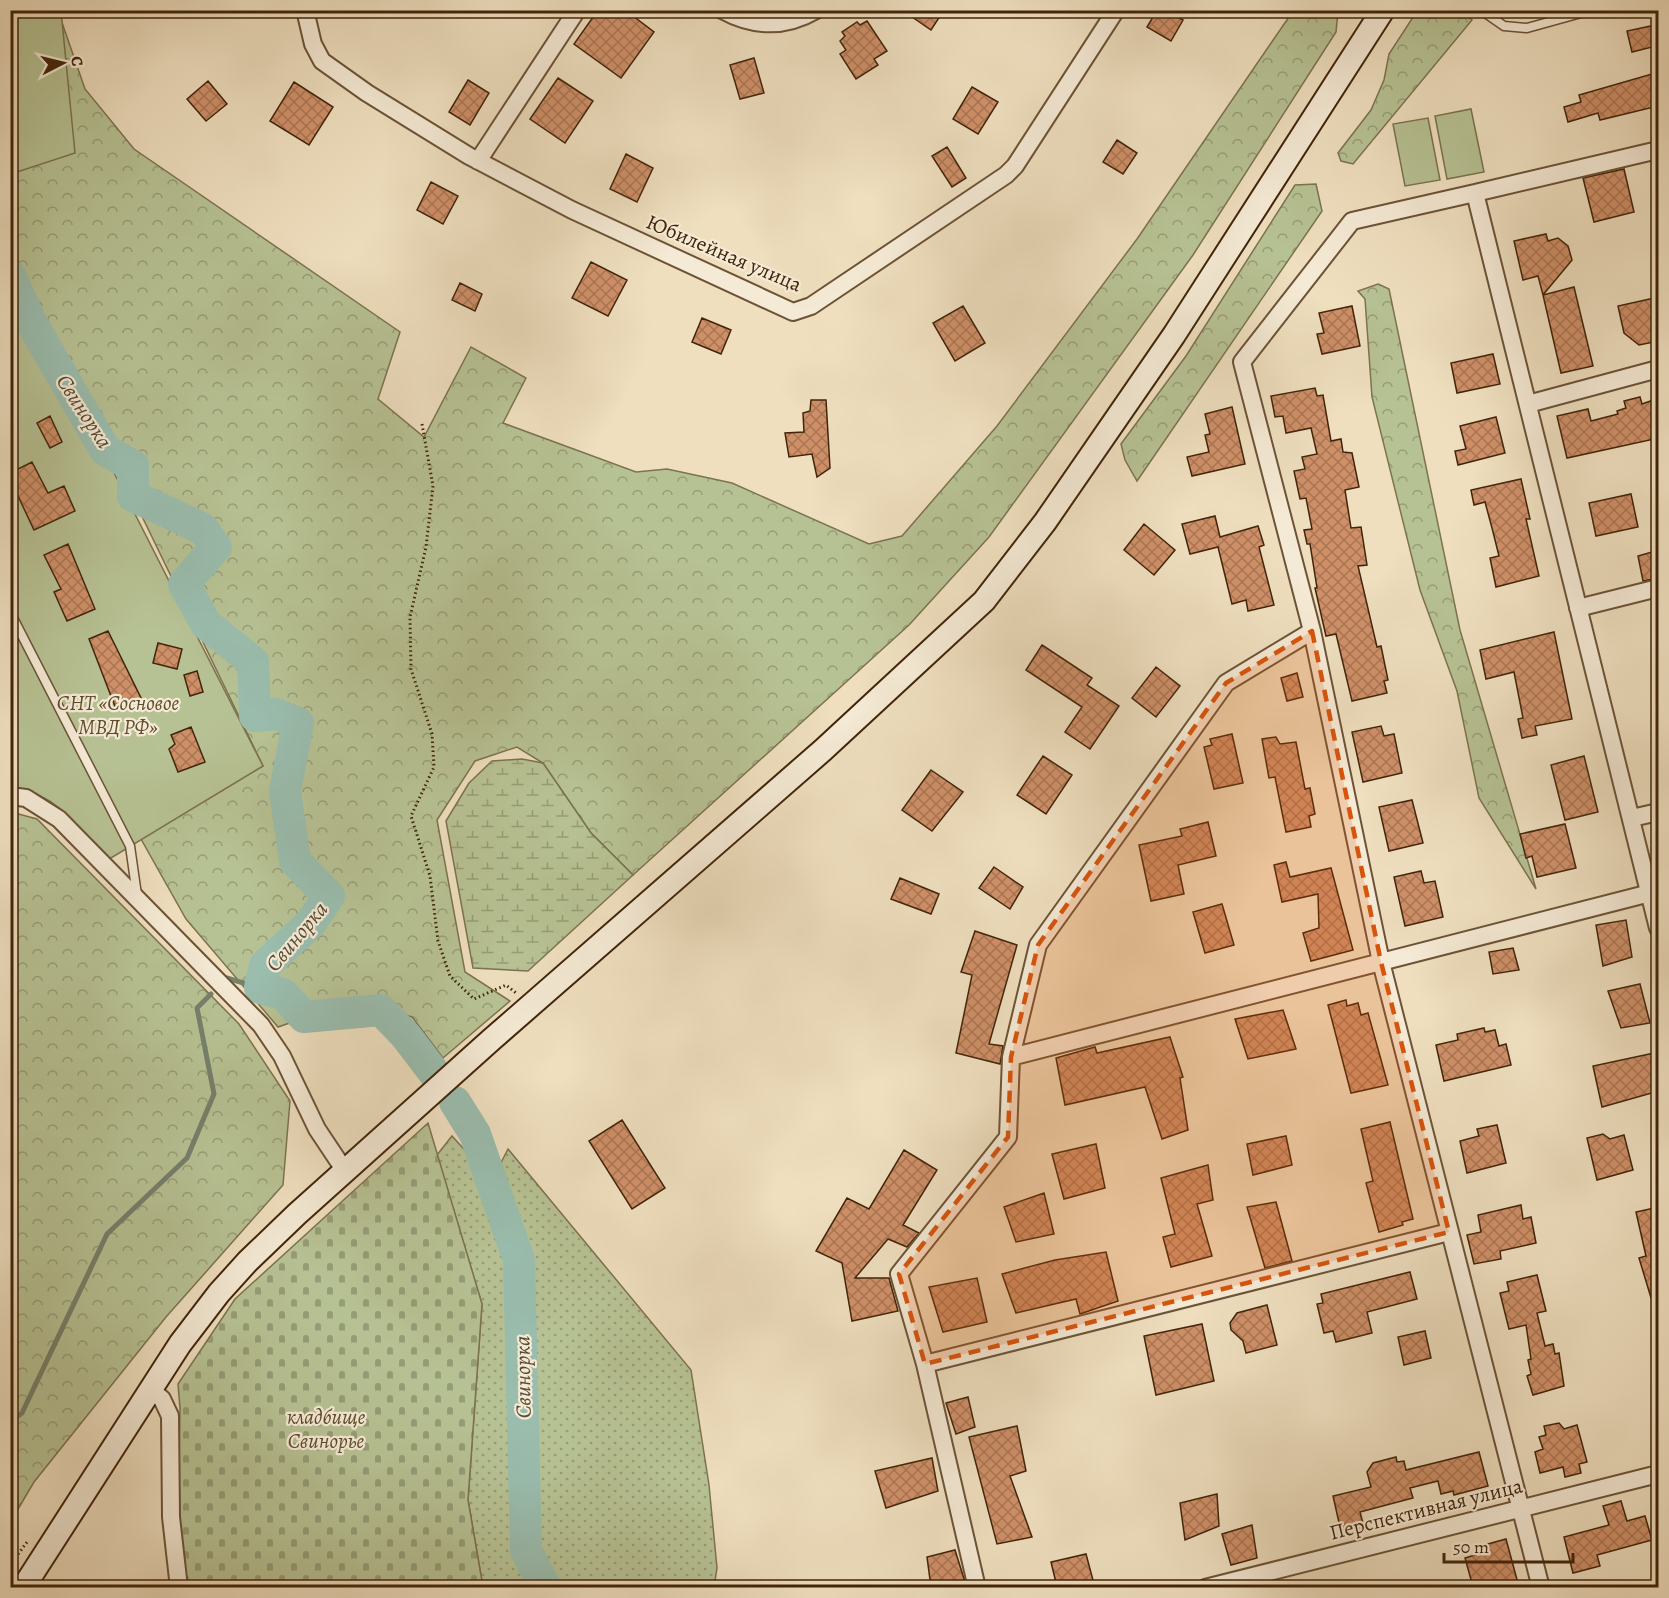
<svg xmlns="http://www.w3.org/2000/svg" width="1669" height="1598" font-family="Alegreya,serif">
  <style>
    .grass { fill: url(#grass-dots); stroke: #7c734f; stroke-width: 1.5 }
    .forest { fill: url(#forest-crowns); stroke: #7c734f; stroke-width: 1.5 }
    .wetland { fill: url(#wetland-marsh); stroke: #7c734f; stroke-width: 1.5 }
    .cemetery { fill: url(#cemetery-stones); stroke: #7c734f; stroke-width: 1.5 }
    .green { fill: #b7c294; stroke: #7c734f; stroke-width: 1.5 }
    .lines { fill: none; stroke-linecap: round; stroke-linejoin: round }
    .stream { stroke: #76806c; stroke-width: 5 }
    .river { stroke: #9abdae; stroke-width: 32 }
    .building { fill: url(#building-cross-hatch); stroke: #41240a; stroke-width: 1.5 }
    .lane-casing { stroke: #6c5337; stroke-width: 11 }
    .street-casing { stroke: #6c5337; stroke-width: 20 }
    .secondary-casing { stroke: #41240a; stroke-width: 26 }
    .path { stroke: #41240a; stroke-width: 3; stroke-dasharray: 1.5 3; stroke-linecap: butt }
    .lane { stroke: #f5ead5; stroke-width: 8 }
    .street { stroke: #f5ead5; stroke-width: 16 }
    .secondary { stroke: #f5ead5; stroke-width: 22 }
    .marked { fill: #d7540c; fill-opacity: 0.2; stroke: #d7540c; stroke-width: 4.5; stroke-dasharray: 12 8; stroke-linejoin: round }
    .labels { text-anchor: middle; stroke-width: 4.5; stroke-linejoin: round; paint-order: stroke }
    .street-label { font-size: 21px; fill: #41240a; stroke: #f5ead5 }
    .park-label { font-size: 21px; font-style: italic; fill: #5e4c2c; stroke: #f5ead5 }
    .water-label { font-size: 22px; font-style: italic; fill: #574a33; stroke: #f5ead5 }
  </style>
  <defs>
    <pattern id="grass-dots" width="8" height="8" patternUnits="userSpaceOnUse" patternTransform="scale(1.5)"><rect width="8" height="8" fill="#b7c294"/><path d="M2 2h.1M6 6h.1" fill="none" stroke="#969d77" stroke-width="1.8" stroke-linecap="round"/></pattern>
    <pattern id="forest-crowns" width="20" height="18" patternUnits="userSpaceOnUse" patternTransform="scale(1.5)"><rect width="20" height="18" fill="#b7c294"/><path d="M2 6a3 3 0 1 1 6 0M12 15a3 3 0 1 1 6 0" fill="none" stroke="#969d77"/></pattern>
    <pattern id="wetland-marsh" width="20" height="14" patternUnits="userSpaceOnUse" patternTransform="scale(1.5)"><rect width="20" height="14" fill="#b7c294"/><path d="M1 5h8M5 5V1M11 12h8M15 12V8" fill="none" stroke="#969d77"/></pattern>
    <pattern id="cemetery-stones" width="16" height="16" patternUnits="userSpaceOnUse" patternTransform="scale(1.5)"><rect width="16" height="16" fill="#b7c294"/><path d="M2 7V4a2 2 0 0 1 4 0v3zM10 15v-3a2 2 0 0 1 4 0v3z" fill="#969d77"/></pattern>
    <pattern id="building-cross-hatch" width="8" height="8" patternUnits="userSpaceOnUse" patternTransform="scale(1.5)"><rect width="8" height="8" fill="#cf9068"/><path d="M0 0l8 8M0 8l8-8" fill="none" stroke="#aa7554"/></pattern>
  </defs>
  <rect width="100%" height="100%" fill="#efdfbf"/>
  <filter id="stains"><feTurbulence type="fractalNoise" baseFrequency=".00333" numOctaves="4"/><feColorMatrix values="0 0 0 0 .2 0 0 0 0 .09 0 0 0 0 .02 0 0 0 .5 -.17"/></filter>
  <radialGradient id="worn" r=".72"><stop offset=".6" stop-color="#630" stop-opacity="0"/><stop offset="1" stop-color="#630" stop-opacity=".3"/></radialGradient>
  <!-- grass -->
  <path class="grass" d="M452,1136L492,1180L508,1149L691,1370L709,1485L717,1568L714,1587H483L468,1500L482,1304L437,1155Z"/>
  <!-- forest -->
  <path class="forest" d="M11,11H58L85,89L134,149L400,332L378,399L424,437L471,347L526,378L503,423L636,472L667,469L732,483L869,544L902,536L997,426L1137,239L1293,11H1338L1336,32L1193,255L989,537L909,625L633,875L591,833L543,763L517,747L475,761L437,820L465,972L510,1001L443,1058L412,1017L356,1000L278,1027L186,919L141,839L263,766L89,407L11,301Z
    M1417,11H1459L1472,20L1353,164L1341,161L1338,153L1371,110L1384,80L1389,54Z
    M1316,184L1322,211L1137,481L1125,460L1121,444L1186,356L1295,185Z
    M1378,284L1389,289L1460,630L1536,889L1479,798L1457,691L1420,590L1372,397L1365,299L1358,291Z
    M11,812L37,819L239,1024L290,1101L283,1185L166,1317L34,1482L11,1521Z"/>
  <!-- wetland -->
  <path class="wetland" d="M522,759L543,763L591,833L633,875L528,971L473,968L446,821L469,783L492,761Z"/>
  <!-- cemetery -->
  <path class="cemetery" d="M428,1123L482,1304L468,1500L483,1587H185L178,1504L180,1408L178,1384L235,1299Z"/>
  <!-- green -->
  <path class="green" d="M10,11H61L75,153L11,174Z
    M1471,109L1484,172L1447,179L1435,116Z
    M1428,118L1440,180L1405,186L1393,124Z
    M10,268L263,766L106,861C76,825 59,795 11,786Z"/>
  <g class="lines">
    <!-- stream -->
    <path class="stream" d="M227,978L260,988
      M10,1422L22,1413L107,1234L187,1158L214,1094L197,1008L211,994"/>
    <!-- river -->
    <path class="river" d="M10,276L31,322L105,450L133,466V496L203,529L216,547L184,584L206,624L253,662L255,716L276,714L298,723L285,791L295,861L329,896L310,924L265,965L260,988L283,994L304,1017L381,1010L406,1036L435,1074
      M455,1102L475,1134L519,1260L526,1551L546,1588"/>
  </g>
  <!-- building -->
  <path class="building" d="M598,10H625L654,32L621,78L574,44Z
    M902,10H944L931,30Z
    M1157,10H1166L1183,20L1171,41L1147,27Z
    M867,21L887,51L874,59L878,65L856,79L840,54L846,50L840,41L845,36L842,32L857,22L860,25Z
    M1651,26L1656,46L1632,52L1627,31Z
    M754,58L764,93L740,99L730,65Z
    M1659,72V90L1654,91L1658,106L1600,120L1598,113L1568,122L1564,107L1581,102L1579,95Z
    M558,78L593,101L565,143L530,119Z
    M468,80L489,93L470,125L449,112Z
    M208,81L227,104L206,121L187,99Z
    M294,82L333,107L309,145L270,121Z
    M972,87L998,102L978,134L953,119Z
    M1117,140L1137,153L1123,174L1103,162Z
    M947,147L966,178L952,187L932,156Z
    M626,154L653,168L637,202L610,189Z
    M1624,169L1634,212L1594,222L1583,178Z
    M431,182L458,196L443,224L417,210Z
    M1546,234L1548,241L1558,238L1568,246L1572,260L1543,295L1538,276L1523,280L1514,241Z
    M591,262L627,280L608,316L572,298Z
    M460,283L482,294L475,311L452,300Z
    M1574,287L1593,366L1561,373L1543,295Z
    M1659,297V341L1639,345L1624,333L1618,306Z
    M963,306L985,343L955,361L933,323Z
    M1352,306L1360,346L1322,354L1317,334L1324,333L1319,313Z
    M702,318L731,330L721,354L692,342Z
    M1493,354L1500,384L1457,393L1451,363Z
    M1315,388L1317,396L1323,395L1331,441L1341,439L1343,452L1352,453L1359,487L1345,490L1351,528L1361,527L1367,565L1358,566L1377,647L1381,646L1388,680L1384,681L1387,693L1352,701L1336,634L1326,636L1315,588H1317L1310,544H1307L1304,530L1312,529L1306,498L1300,499L1294,471L1305,469L1302,457L1317,454L1311,428L1286,433L1283,416L1275,417L1271,396Z
    M1640,397L1642,404L1656,399L1659,438L1567,458L1557,416L1588,409L1591,421L1618,414L1617,411L1626,408L1624,401Z
    M811,400H826L830,468L817,477L812,454L789,457L785,433L804,432L803,413L810,411Z
    M1232,407L1245,464L1192,476L1187,457L1209,452L1205,435L1210,434L1205,414Z
    M50,416L62,442L50,448L37,423Z
    M1496,417L1505,453L1458,465L1455,451L1466,449L1460,426Z
    M32,462L48,493L64,486L75,511L34,530L10,479V473Z
    M1521,479L1530,519H1526L1539,576L1496,587L1490,558L1499,556L1492,528L1485,502L1474,505L1471,490Z
    M1631,494L1638,527L1596,536L1589,503Z
    M1215,516L1220,537L1258,526L1264,545L1259,547L1274,605L1248,611L1246,600L1232,604L1218,547L1190,554L1182,524Z
    M1144,524L1175,550L1154,575L1124,550Z
    M68,544L95,609L67,621L54,592L61,589L44,555Z
    M1659,550V578L1643,581L1638,556Z
    M108,631L141,698L116,709L89,639Z
    M1554,632L1572,719L1535,726L1537,735L1522,738L1518,719L1523,718L1514,672L1486,679L1480,650Z
    M158,643L182,649L177,669L153,663Z
    M1042,645L1092,678L1087,685L1119,706L1090,749L1065,732L1082,707L1026,670Z
    M1156,667L1180,686L1156,717L1132,698Z
    M197,671L203,692L190,696L184,675Z
    M1297,673L1303,697L1287,701L1281,678Z
    M1381,726L1384,736L1394,734L1402,773L1363,782L1352,732Z
    M191,727L205,762L178,772L169,749L175,744L171,735Z
    M1232,734L1243,783L1214,789L1204,747L1212,745L1210,739Z
    M1276,737L1280,744L1296,742L1305,789L1310,788L1315,814L1309,816L1311,827L1286,832L1275,777L1269,778L1262,739Z
    M1043,756L1072,775L1046,814L1017,795Z
    M1584,756L1598,812L1565,820L1551,765Z
    M931,770L963,792L932,831L902,810Z
    M1412,800L1423,843L1389,851L1379,807Z
    M1208,822L1216,856L1178,865L1184,894L1151,901L1139,845L1182,836L1180,829Z
    M1565,824L1576,868L1537,877L1532,856L1526,858L1520,834Z
    M1286,862L1290,877L1331,868L1353,950L1311,961L1303,933L1319,928L1318,894L1282,902L1274,865Z
    M994,867L1023,887L1010,909L979,888Z
    M1421,871L1424,883L1435,881L1443,917L1405,926L1394,877Z
    M900,878L939,894L931,914L891,899Z
    M1222,904L1234,945L1205,953L1193,912Z
    M1626,920L1632,957L1603,966L1596,925Z
    M975,931L1017,945L989,1044L1003,1046L1000,1064L956,1053L972,975L961,972Z
    M1513,948L1519,970L1493,974L1489,952Z
    M1640,984L1650,1023L1621,1028L1608,991Z
    M1346,1000L1347,1006L1358,1003L1361,1015L1368,1013L1388,1085L1351,1093L1328,1005Z
    M1283,1010L1296,1049L1248,1059L1235,1019Z
    M1484,1028L1485,1032L1495,1030L1499,1046L1506,1044L1511,1065L1444,1081L1436,1045L1458,1040L1457,1034Z
    M1170,1037L1183,1077L1180,1078L1188,1130L1162,1139L1145,1087L1065,1105L1056,1058L1095,1047L1097,1053Z
    M1659,1052V1091L1602,1107L1593,1066Z
    M622,1120L665,1188L632,1209L589,1141Z
    M1390,1122L1413,1219L1402,1222L1403,1225L1379,1232L1366,1183L1373,1181L1361,1129Z
    M1497,1125L1506,1163L1467,1173L1460,1141L1479,1136L1477,1129Z
    M1603,1134L1610,1139L1624,1135L1633,1170L1597,1180L1587,1138Z
    M1286,1136L1292,1165L1253,1175L1247,1144Z
    M1096,1144L1105,1188L1064,1199L1052,1154Z
    M904,1150L937,1170L903,1225L919,1233L907,1247L888,1239L855,1278H889L898,1311L852,1321L842,1263L816,1251L847,1198L869,1209Z
    M1208,1165L1213,1200L1197,1204L1212,1256L1171,1267L1163,1237L1175,1234L1161,1178Z
    M1044,1193L1054,1234L1016,1242L1004,1207Z
    M1276,1202L1292,1261L1265,1268L1247,1207Z
    M1521,1205L1523,1219L1531,1217L1536,1243L1500,1251L1501,1259L1474,1264L1467,1235L1481,1232L1478,1215Z
    M1659,1207V1310L1655,1311L1639,1258L1646,1256L1636,1212Z
    M1106,1252L1118,1301L1080,1314L1076,1299L1016,1313L1002,1274L1055,1260Z
    M1410,1272L1417,1299L1367,1312L1372,1333L1336,1342L1333,1331L1324,1333L1317,1304L1323,1303L1321,1294Z
    M1537,1275L1546,1311L1537,1313L1545,1346L1553,1344L1555,1354L1559,1353L1564,1386L1533,1395L1527,1376L1531,1374L1528,1360L1531,1359L1526,1325L1509,1329L1500,1293L1509,1291L1507,1282Z
    M977,1278L987,1322L943,1332L929,1287Z
    M1267,1305L1277,1345L1246,1353L1243,1341L1231,1330L1230,1323L1237,1313Z
    M1202,1324L1214,1381L1156,1395L1144,1336Z
    M1425,1331L1431,1358L1404,1365L1398,1337Z
    M968,1397L975,1427L956,1434L946,1403Z
    M1559,1423L1564,1429L1577,1425L1587,1462L1579,1464L1581,1473L1565,1477L1563,1467L1540,1473L1535,1452L1543,1449L1539,1437L1546,1435L1544,1426Z
    M1017,1426L1026,1471L1010,1476L1032,1537L997,1544L969,1437Z
    M1479,1452L1488,1486L1454,1495L1453,1491L1441,1494L1438,1481L1410,1488L1413,1498L1360,1512L1365,1531L1342,1536L1333,1496L1371,1487L1367,1472L1373,1463L1396,1457L1397,1462L1404,1461L1406,1470Z
    M932,1458L938,1491L886,1508L875,1471Z
    M1217,1494L1219,1526L1185,1540L1180,1503Z
    M1621,1501L1627,1521L1645,1516L1652,1540L1597,1555L1600,1566L1573,1573L1564,1537L1609,1525L1603,1506Z
    M1252,1525L1257,1558L1231,1565L1222,1534Z
    M1506,1539L1519,1587H1473L1465,1558L1485,1552L1484,1545Z
    M955,1550L965,1582L946,1587H931L927,1557Z
    M1086,1554L1094,1584L1084,1587H1057L1051,1562Z"/>
  <g class="lines">
    <defs>
      <path id="lane" d="M1481,10L1504,26L1527,28L1592,10
        M10,612L130,846L137,895"/>
      <path id="street" d="M305,10L313,44L322,61L367,93L469,156L572,210L793,312L811,306L1006,175L1015,166L1116,10
        M722,10C753,27 785,28 816,10
        M1658,150L1475,193L1658,928
        M478,161L577,10
        M1475,193L1352,221L1242,362L1312,631L1381,962L1541,1588
        M1528,404L1658,369
        M1578,608L1658,588
        M10,796L26,798L59,819L261,1025L282,1056L317,1129L345,1171
        M1632,818L1658,812
        M1011,1057L1650,893
        M925,1364L1449,1232
        M150,1389L162,1399L170,1416L171,1517L179,1588
        M977,1588L925,1364L899,1274L1008,1137L1011,1057L1038,945L1226,683L1312,631
        M1205,1588L1658,1474
        M1657,1588L1658,1587"/>
      <path id="secondary" d="M23,1588L180,1344L219,1293L248,1261L297,1214L491,1040L823,750L984,601L1045,522L1174,335L1383,10"/>
    </defs>
    <!-- lane casing -->
    <use href="#lane" class="lane-casing"/>
    <!-- street casing -->
    <use href="#street" class="street-casing"/>
    <!-- secondary casing -->
    <use href="#secondary" class="secondary-casing"/>
    <!-- path -->
    <path class="path" d="M422,424L433,486L426,547L410,617L411,669L432,734L434,767L411,816L430,876L438,941L450,976L474,999L506,985L516,993
      M10,1565L27,1542"/>
    <!-- lane -->
    <use href="#lane" class="lane"/>
    <!-- street -->
    <use href="#street" class="street"/>
    <!-- secondary -->
    <use href="#secondary" class="secondary"/>
  </g>
  <!-- marked area -->
  <path class="marked" d="M1312,631L1381,962L1449,1232L925,1364L899,1274L1008,1137L1011,1057L1038,945L1226,683Z"/>
  <g class="labels">
    <!-- street labels -->
    <g class="street-label">
      <text transform="translate(724 253) rotate(23)" y="7">Юбилейная улица</text>
      <text transform="translate(1426 1509) rotate(-14)" y="7">Перспективная улица</text>
    </g>
    <!-- park labels -->
    <g class="park-label">
      <text x="118" y="710">СНТ «Сосновое<tspan x="118" dy="24">МВД РФ»</tspan></text>
      <text x="326" y="1424">кладбище<tspan x="326" dy="24">Свинорье</tspan></text>
    </g>
    <!-- water labels -->
    <g class="water-label">
      <text transform="translate(85 411) rotate(57)" y="8">Свинорка</text>
      <text transform="translate(296 936) rotate(-50)" y="8">Свинорка</text>
      <text transform="translate(522 1377) rotate(-91)" y="8">Свинорка</text>
    </g>
  </g>
  <!-- margin -->
  <rect width="1669" height="1598" fill="none" stroke="#efdfbf" stroke-width="36"/>
  <rect x="12" y="12" width="1645" height="1574" fill="none" stroke="#41240a" stroke-width="3"/>
  <rect x="18" y="18" width="1633" height="1562" fill="none" stroke="#41240a" stroke-width="1.5"/>
  <!-- north arrow -->
  <g transform="translate(63 63) rotate(83)" stroke="#f5ead5" stroke-width="4.5" paint-order="stroke">
  <path d="M0-4.5L10 22L0 15L-10 22Z" fill="#41240a"/>
  <text y="-9" font-size="16" font-weight="bold" text-anchor="middle" fill="#41240a">С</text>
  </g>
  <!-- scale -->
  <path d="M1444 1553v9h129v-9" fill="none" stroke="#41240a" stroke-width="3"/>
  <text x="1453" y="1553" font-size="18" fill="#41240a" stroke="#f5ead5" stroke-width="4.5" paint-order="stroke">50 m</text>
  <rect width="100%" height="100%" filter="url(#stains)"/>
  <rect width="100%" height="100%" fill="url(#worn)"/>
</svg>
